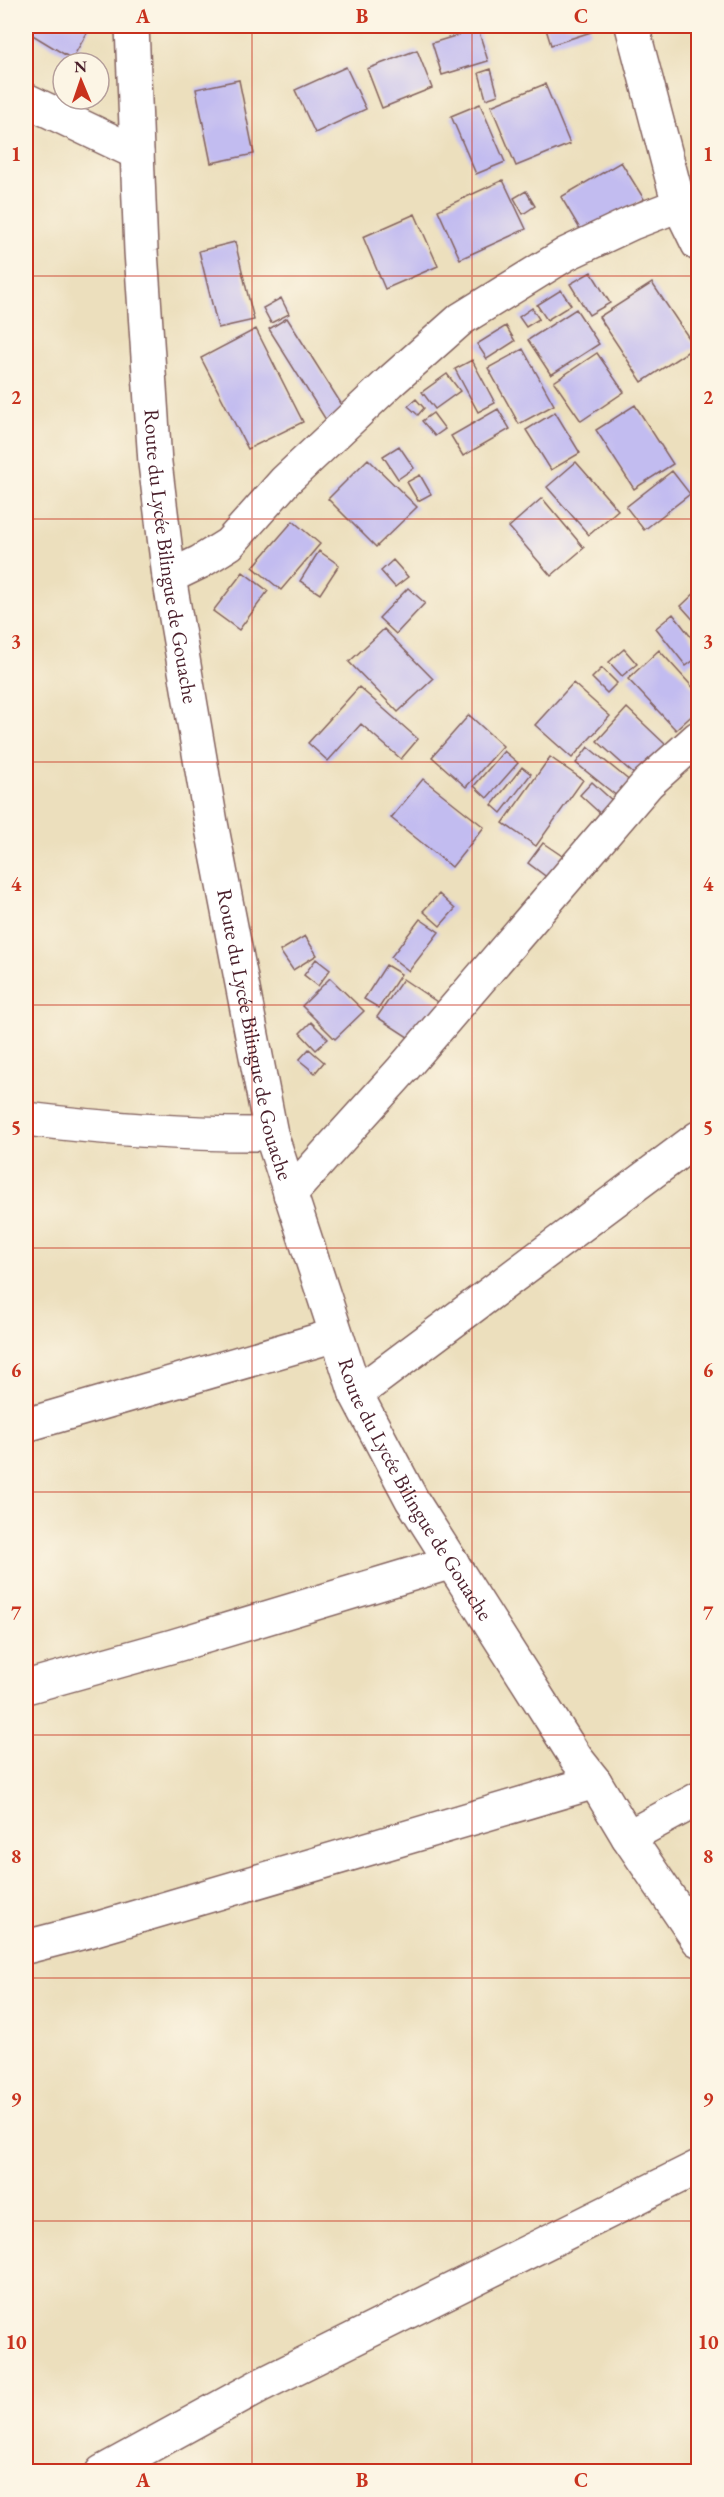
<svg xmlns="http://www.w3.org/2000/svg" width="724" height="2497" font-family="'EB Garamond',serif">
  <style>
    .building { fill: #c2bcf0 }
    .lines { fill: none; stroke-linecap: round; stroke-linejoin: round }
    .minor-casing { stroke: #83625e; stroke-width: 36 }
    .tertiary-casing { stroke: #83625e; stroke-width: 36 }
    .minor { stroke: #fff; stroke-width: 33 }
    .tertiary { stroke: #fff; stroke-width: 33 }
    .grid { fill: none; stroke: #c8321e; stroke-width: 1.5; stroke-opacity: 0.55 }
    .labels { text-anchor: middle; stroke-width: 6; stroke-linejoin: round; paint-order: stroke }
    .street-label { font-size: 21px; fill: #4a1f2b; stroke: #fcf5e5 }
    .neatline { fill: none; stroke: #c8321e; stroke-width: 2 }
    .grid-label { font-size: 20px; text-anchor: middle; font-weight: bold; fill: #c8321e }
  </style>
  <rect width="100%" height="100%" fill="#fcf5e5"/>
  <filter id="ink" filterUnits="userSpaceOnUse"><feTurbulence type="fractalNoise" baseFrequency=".0167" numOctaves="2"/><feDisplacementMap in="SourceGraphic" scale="12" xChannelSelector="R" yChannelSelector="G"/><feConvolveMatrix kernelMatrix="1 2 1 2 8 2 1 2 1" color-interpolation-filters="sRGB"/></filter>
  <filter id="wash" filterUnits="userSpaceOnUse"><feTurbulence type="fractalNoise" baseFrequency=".008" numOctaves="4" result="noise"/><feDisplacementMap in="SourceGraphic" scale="24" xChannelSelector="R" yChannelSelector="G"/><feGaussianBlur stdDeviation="1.35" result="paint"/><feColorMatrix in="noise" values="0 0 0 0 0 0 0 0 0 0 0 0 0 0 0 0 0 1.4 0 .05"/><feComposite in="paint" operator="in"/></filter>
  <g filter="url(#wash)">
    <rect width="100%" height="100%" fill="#ecdfbd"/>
    <g id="blocks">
      <!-- building -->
      <path class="building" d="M26,26H91L72,59L26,31Z
        M545,26H589L591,32L551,45Z
        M478,29L488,61L442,75L432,43Z
        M417,50L432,88L382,108L367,69Z
        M346,67L366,109L315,133L295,90Z
        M491,69L498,95L486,99L479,73Z
        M239,80L254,154L211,163L196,89Z
        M545,84L570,144L516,166L491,106Z
        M480,104L505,162L476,174L451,116Z
        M621,162L644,199L583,234L561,197Z
        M503,180L526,229L460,259L438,210Z
        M526,191L535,206L523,214L514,198Z
        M415,214L438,266L385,289L363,237Z
        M235,242L254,320L218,328L199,251Z
        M591,272L610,303L589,315L570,284Z
        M652,283L695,347L642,382L599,317Z
        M561,290L571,305L547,320L537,305Z
        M281,298L289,314L271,323L263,308Z
        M532,308L539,319L526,327L519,317Z
        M576,309L599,344L551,375L528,340Z
        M287,318L349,416L331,428L269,329Z
        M506,326L515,341L487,359L477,344Z
        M256,329L303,422L248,449L201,358Z
        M523,349L554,405L519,424L488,368Z
        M597,353L624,392L581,421L554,382Z
        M472,360L495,403L478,412L455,369Z
        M447,374L460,391L435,409L422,392Z
        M416,399L424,408L418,415L408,406Z
        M635,405L673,464L634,489L596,430Z
        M498,409L510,429L463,456L451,436Z
        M555,412L580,453L551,470L526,430Z
        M433,413L445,429L435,436L422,421Z
        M399,446L414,468L398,479L383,456Z
        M368,459L417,507L376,547L328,499Z
        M576,462L618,510L589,535L547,487Z
        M672,471L690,494L644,530L626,507Z
        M420,475L431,494L418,501L407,482Z
        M542,498L584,548L551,576L509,527Z
        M293,521L320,544L281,590L253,567Z
        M319,551L339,565L320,594L300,581Z
        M393,560L408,577L395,587L381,571Z
        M243,572L268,591L239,630L213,611Z
        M408,588L425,603L396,634L379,618Z
        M698,590V625L681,606Z
        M673,614L698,646V657L686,666L656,628Z
        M384,629L433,679L398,712L349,662Z
        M624,649L637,664L622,676L609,662Z
        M659,650L698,693V710L676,730L628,679Z
        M602,668L617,683L607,693L592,678Z
        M573,683L610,716L572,758L535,725Z
        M359,687L418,739L401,759L361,724L328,761L308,743Z
        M627,708L666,745L637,777L597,741Z
        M469,715L503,746L466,787L432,757Z
        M588,747L631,782L618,797L576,763Z
        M504,751L518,763L487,798L474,786Z
        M550,757L583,780L536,846L503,823Z
        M522,767L531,774L501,813L492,805Z
        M423,779L484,827L452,867L391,818Z
        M592,782L616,804L604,817L580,795Z
        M543,843L571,862L556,884L528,863Z
        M439,894L455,909L440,926L423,911Z
        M420,919L439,932L409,971L391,957Z
        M305,936L317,955L293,970L280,951Z
        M316,959L330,970L318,986L304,975Z
        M386,965L401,974L379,1008L364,999Z
        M330,978L364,1011L335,1039L302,1006Z
        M403,979L446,1008L420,1045L377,1017Z
        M311,1022L328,1039L316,1050L300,1033Z
        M309,1049L324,1062L315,1073L299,1060Z"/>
    </g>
  </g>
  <g filter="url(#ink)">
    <use href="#blocks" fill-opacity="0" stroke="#83625e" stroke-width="1.5"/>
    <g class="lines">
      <defs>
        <path id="minor" d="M632,26L679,205L698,244
          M26,100L137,153
          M169,577L200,562L229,544L285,481L390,382L461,319L566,254L632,223L679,205
          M26,1119C108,1129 189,1135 271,1134
          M290,1194L402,1070L648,783L698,738
          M356,1394L698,1138
          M26,1425L336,1335
          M26,1687L173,1646L452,1562
          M628,1837L698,1799
          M26,1947L92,1930L595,1782
          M102,2472L259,2386L698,2167"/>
        <g id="tertiary">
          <path id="s1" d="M132,26L141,251L155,463L169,577L211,823L271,1134L356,1394L412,1500L576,1758L595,1782L628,1837L698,1940"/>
        </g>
      </defs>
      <!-- minor casing -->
      <use href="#minor" class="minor-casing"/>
      <!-- tertiary casing -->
      <use href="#tertiary" class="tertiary-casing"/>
      <!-- minor -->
      <use href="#minor" class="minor"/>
      <!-- tertiary -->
      <use href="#tertiary" class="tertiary"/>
    </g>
  </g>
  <!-- grid -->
  <path class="grid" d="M252,26V2472M472,26V2472M26,276H698M26,519H698M26,762H698M26,1005H698M26,1248H698M26,1492H698M26,1735H698M26,1978H698M26,2221H698"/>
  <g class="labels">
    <!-- street labels -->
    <g class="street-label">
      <text dy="7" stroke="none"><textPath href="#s1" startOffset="532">Route du Lycée Bilingue de Gouache</textPath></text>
      <text dy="7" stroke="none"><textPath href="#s1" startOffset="1018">Route du Lycée Bilingue de Gouache</textPath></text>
      <text dy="7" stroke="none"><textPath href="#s1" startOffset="1504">Route du Lycée Bilingue de Gouache</textPath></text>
    </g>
  </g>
  <!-- margin -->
  <rect width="724" height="2497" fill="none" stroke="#fcf5e5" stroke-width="66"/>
  <!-- north arrow -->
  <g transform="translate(81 81) rotate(358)"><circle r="28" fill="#fcf5e5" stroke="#b59f9b" stroke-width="1.5"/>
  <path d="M0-4.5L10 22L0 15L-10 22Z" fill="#c8321e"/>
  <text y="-9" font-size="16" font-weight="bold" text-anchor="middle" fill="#4a1f2b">N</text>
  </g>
  <rect x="33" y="33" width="658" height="2431" class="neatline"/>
  <g class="grid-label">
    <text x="143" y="23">A</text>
    <text x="362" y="23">B</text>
    <text x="581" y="23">C</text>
    <text x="16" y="161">1</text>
    <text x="708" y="161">1</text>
    <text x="16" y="404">2</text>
    <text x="708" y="404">2</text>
    <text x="16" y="648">3</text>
    <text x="708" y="648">3</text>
    <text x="16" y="891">4</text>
    <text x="708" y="891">4</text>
    <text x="16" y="1134">5</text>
    <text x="708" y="1134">5</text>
    <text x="16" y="1377">6</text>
    <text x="708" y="1377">6</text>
    <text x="16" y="1620">7</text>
    <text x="708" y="1620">7</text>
    <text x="16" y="1863">8</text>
    <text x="708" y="1863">8</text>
    <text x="16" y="2106">9</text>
    <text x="708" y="2106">9</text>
    <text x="16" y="2349">10</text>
    <text x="708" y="2349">10</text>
    <text x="143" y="2487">A</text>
    <text x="362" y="2487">B</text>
    <text x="581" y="2487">C</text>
  </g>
</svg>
